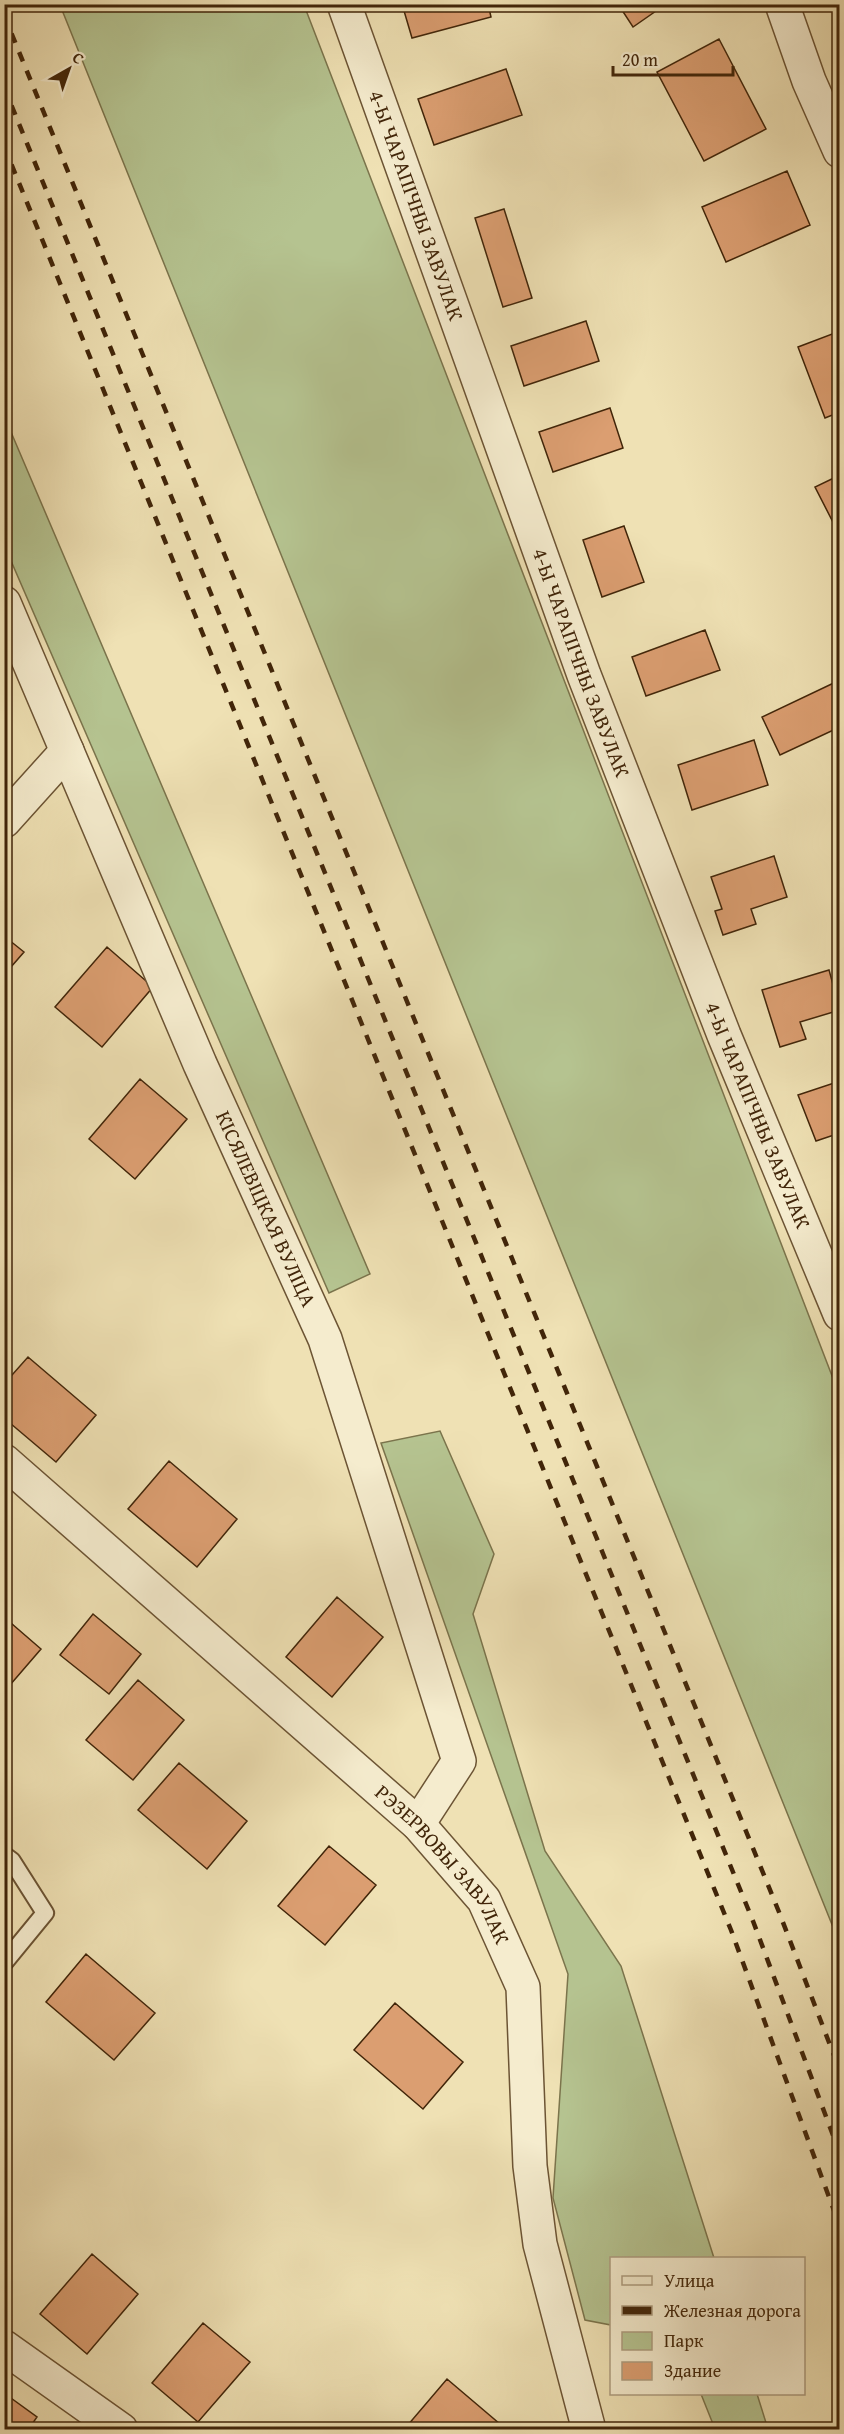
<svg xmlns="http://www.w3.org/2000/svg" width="844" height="2434" font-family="'Gentium Book Plus',serif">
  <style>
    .green { fill: #b5c390; stroke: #7b744c; stroke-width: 1.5 }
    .building { fill: #db9e71; stroke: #412509; stroke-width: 1.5 }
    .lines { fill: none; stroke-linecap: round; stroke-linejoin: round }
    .service-casing { stroke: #6c5434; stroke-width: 20 }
    .minor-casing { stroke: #6c5434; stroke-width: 36 }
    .service { stroke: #f5ecce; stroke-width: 16 }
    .minor { stroke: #f5ecce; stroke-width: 33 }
    .rail { stroke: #412509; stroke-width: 4.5; stroke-dasharray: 10 10; stroke-linecap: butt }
    .labels { text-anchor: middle; stroke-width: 6; stroke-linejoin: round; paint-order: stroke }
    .street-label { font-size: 21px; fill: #412509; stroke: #f5ecce }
  </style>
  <rect width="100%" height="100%" fill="#efe1b4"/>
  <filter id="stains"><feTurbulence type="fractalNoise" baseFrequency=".00333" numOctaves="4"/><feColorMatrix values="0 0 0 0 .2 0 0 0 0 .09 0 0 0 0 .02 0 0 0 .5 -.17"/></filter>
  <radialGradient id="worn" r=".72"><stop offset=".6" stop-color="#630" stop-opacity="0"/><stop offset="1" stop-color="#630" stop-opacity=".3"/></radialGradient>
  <!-- green -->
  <path class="green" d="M60,5H304L839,1394V1942Z
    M5,418L370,1274L329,1293L5,547Z
    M440,1431L494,1554L473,1614L545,1851L621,1966L714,2258H612L611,2325L585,2320L553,2198L568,1974L381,1443Z
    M701,2394H757L768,2429H715Z"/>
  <!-- building -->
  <path class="building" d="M402,4H488L491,17L412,38Z
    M618,4H666L633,27Z
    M719,39L766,129L704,161L657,72Z
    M506,69L522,115L434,145L418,99Z
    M787,171L810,225L726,262L702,207Z
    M504,209L532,298L503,307L475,218Z
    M586,321L599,361L524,386L511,346Z
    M840,331V412L825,418L798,347Z
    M610,408L623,448L553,472L539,432Z
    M840,475V536L815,487Z
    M624,526L644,582L602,597L583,540Z
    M705,630L720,670L646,696L632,657Z
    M840,680V727L780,755L762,717Z
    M754,740L768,785L692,810L678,765Z
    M774,856L787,897L751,909L756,924L723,935L715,911L722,909L711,877Z
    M4,936L24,952L4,975Z
    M107,947L153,987L102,1047L55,1007Z
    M829,970L840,1010L800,1022L806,1039L780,1047L762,990Z
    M140,1079L187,1119L135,1179L89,1139Z
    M840,1081V1133L816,1141L798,1095Z
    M28,1357L96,1415L56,1462L4,1418V1384Z
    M169,1461L237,1519L197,1567L128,1509Z
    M337,1597L383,1637L332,1697L286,1657Z
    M93,1614L141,1654L109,1694L60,1655Z
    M4,1617L41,1649L4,1692Z
    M138,1680L184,1720L133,1780L86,1740Z
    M179,1763L247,1821L207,1869L138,1810Z
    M329,1846L376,1885L325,1945L278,1906Z
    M86,1954L155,2013L114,2060L46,2002Z
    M395,2003L463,2062L423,2109L354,2050Z
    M92,2254L138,2294L87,2354L40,2314Z
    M203,2323L250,2362L198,2422L152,2383Z
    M447,2379L507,2430H410L407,2426Z
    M4,2393L37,2417L28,2430H4Z"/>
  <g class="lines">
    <defs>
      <path id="service" d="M4,1855L12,1861L45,1913L4,1963"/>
      <g id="minor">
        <path id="s1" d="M344,4L584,675L724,1035L840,1314"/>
        <path d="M782,4L809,81L840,151"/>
        <path id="s2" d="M4,603L200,1064L325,1339L459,1761L418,1824"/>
        <path d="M4,821L67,751"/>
        <path id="s3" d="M4,1461L418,1824L484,1900L523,1987L530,2166L540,2244L589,2430"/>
        <path d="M4,2347L121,2430"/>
      </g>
    </defs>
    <!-- service casing -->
    <use href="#service" class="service-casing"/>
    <!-- minor casing -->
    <use href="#minor" class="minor-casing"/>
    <!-- service -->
    <use href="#service" class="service"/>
    <!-- minor -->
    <use href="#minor" class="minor"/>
    <!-- rail -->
    <path class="rail" d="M4,15L779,1912L840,2071
      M4,87L753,1921L840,2154
      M4,146L731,1930L840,2227"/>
  </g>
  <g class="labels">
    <!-- street labels -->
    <g class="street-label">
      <text dy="7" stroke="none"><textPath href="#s1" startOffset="214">4-Ы ЧАРАПІЧНЫ ЗАВУЛАК</textPath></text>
      <text dy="7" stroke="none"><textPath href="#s1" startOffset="700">4-Ы ЧАРАПІЧНЫ ЗАВУЛАК</textPath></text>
      <text dy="7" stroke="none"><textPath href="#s1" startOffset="1186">4-Ы ЧАРАПІЧНЫ ЗАВУЛАК</textPath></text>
      <text dy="7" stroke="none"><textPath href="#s2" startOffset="660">КІСЯЛЕВІЦКАЯ ВУЛІЦА</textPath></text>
      <text dy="7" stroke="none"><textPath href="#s3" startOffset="598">РЭЗЕРВОВЫ ЗАВУЛАК</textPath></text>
    </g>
  </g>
  <!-- margin -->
  <rect width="844" height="2434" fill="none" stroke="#efe1b4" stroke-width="24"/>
  <rect x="6" y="6" width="832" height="2422" fill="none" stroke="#412509" stroke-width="3"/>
  <rect x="12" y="12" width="820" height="2410" fill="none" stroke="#412509" stroke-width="1.5"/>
  <!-- legend -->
  <rect x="610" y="2257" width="195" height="138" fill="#f5ecce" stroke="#ad9c7f" stroke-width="1.5"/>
  <rect x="622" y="2276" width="30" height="9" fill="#f5ecce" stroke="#ad9c7f" stroke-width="1.5"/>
  <text x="664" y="2287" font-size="18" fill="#412509">Улица</text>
  <rect x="622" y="2306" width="30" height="9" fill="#412509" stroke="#ad9c7f" stroke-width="1.5"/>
  <text x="664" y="2317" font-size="18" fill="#412509">Железная дорога</text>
  <rect x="622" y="2332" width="30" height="18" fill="#b5c390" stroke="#ad9c7f" stroke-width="1.5"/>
  <text x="664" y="2347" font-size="18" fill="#412509">Парк</text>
  <rect x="622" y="2362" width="30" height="18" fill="#db9e71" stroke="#ad9c7f" stroke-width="1.5"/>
  <text x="664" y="2377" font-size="18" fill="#412509">Здание</text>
  <!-- north arrow -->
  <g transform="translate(69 69) rotate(40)" stroke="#f5ecce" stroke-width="4.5" paint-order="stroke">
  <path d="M0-4.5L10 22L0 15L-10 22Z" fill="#412509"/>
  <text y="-9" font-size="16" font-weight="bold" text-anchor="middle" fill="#412509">С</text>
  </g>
  <!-- scale -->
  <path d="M613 66v9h120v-9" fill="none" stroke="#412509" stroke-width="3"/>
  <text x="622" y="66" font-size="18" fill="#412509" stroke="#f5ecce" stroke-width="4.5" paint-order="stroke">20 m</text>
  <rect width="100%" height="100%" filter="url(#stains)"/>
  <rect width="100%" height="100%" fill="url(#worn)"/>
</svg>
